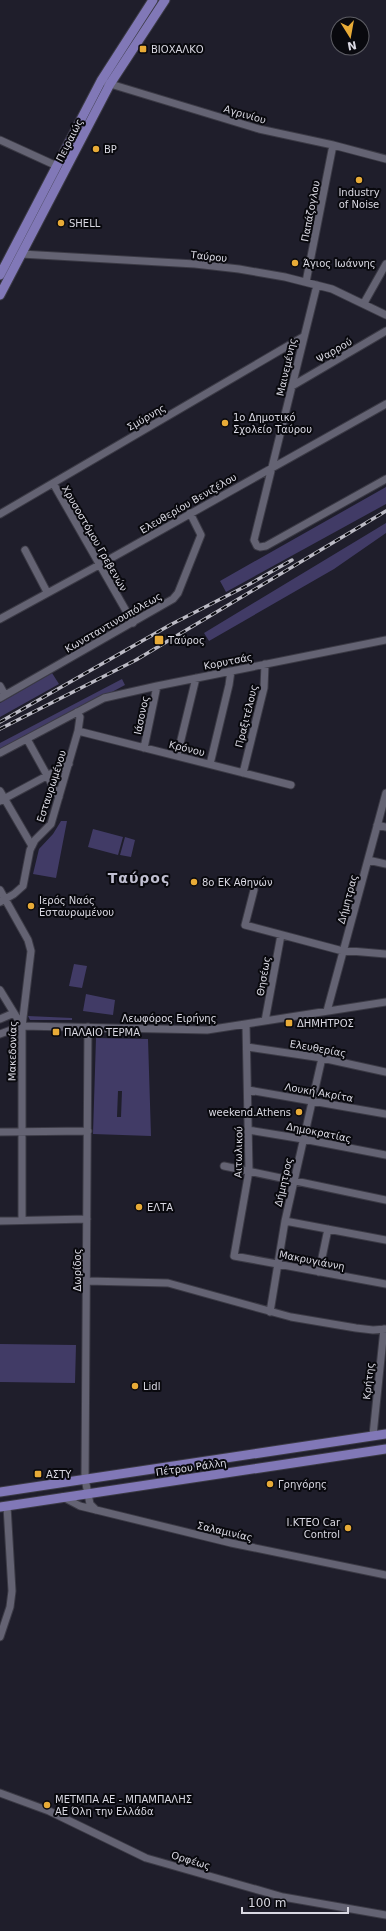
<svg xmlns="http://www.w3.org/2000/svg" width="386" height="1931" font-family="'DejaVu Sans',sans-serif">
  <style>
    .green { fill: #413b66; fill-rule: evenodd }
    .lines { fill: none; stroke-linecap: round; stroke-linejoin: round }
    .minor-casing { stroke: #3b3a45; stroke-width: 9 }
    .major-casing { stroke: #3b3a45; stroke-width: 11 }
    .minor { stroke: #646373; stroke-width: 7 }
    .major { stroke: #8178b7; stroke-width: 9 }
    .rail-casing { stroke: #bcbbc5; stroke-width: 3.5 }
    .rail { stroke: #09090e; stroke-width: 2; stroke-dasharray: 6; stroke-linecap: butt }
    .poi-dot { fill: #e8ab37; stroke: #09090e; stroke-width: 1.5 }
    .labels { text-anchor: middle; stroke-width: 4; stroke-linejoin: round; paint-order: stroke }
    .poi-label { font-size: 10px; fill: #d9d8e2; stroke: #09090e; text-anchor: start }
    .street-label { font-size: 10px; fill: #d9d8e2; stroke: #09090e }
    .district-label { font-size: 14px; font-weight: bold; letter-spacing: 1px; fill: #c0bfd1; stroke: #09090e }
  </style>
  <rect width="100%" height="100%" fill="#1f1e2b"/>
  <!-- green -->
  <path class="green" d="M386,487V504L226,592L220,581Z
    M386,523V533L334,569L209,641L204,633Z
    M52,673L59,684L0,717V703Z
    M122,679L125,685L0,752V743Z
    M61,821H67L56,878L33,874L39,849L53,834Z
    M93,829L123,837L118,855L88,847Z
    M125,837L135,840L131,857L120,855Z
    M74,964L87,966L82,988L69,986Z
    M86,994L115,1000L113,1015L83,1011Z
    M28,1016L72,1018V1020H30Z
    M96,1038L148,1039L151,1136L93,1134ZM118,1091H122L121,1117H117Z
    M0,1344L76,1345L75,1383L0,1382Z"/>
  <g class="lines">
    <defs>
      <path id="minor" d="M107,83L259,129L333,145L386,159
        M0,140L57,166
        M21,254L195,264L239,269L285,277L332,289L386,315
        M306,282L333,145
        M317,285L254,540L257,546L260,547L266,546L386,479
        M364,303L386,264
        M292,386L386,331
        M53,483L133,623
        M0,514L303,337
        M25,550L47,592
        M0,619L99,565L386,404
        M0,686L5,695
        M0,698L173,599L178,593L201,535L190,513
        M78,731L291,785
        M27,739L59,797
        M144,748L157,686
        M0,753L104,698L157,686L386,640
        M177,756L196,678
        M210,764L229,685L231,671
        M243,773L264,688L265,664
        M0,791L32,846
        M0,801L69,764
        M377,825L386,827
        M368,860L386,864
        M0,890L28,940L31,951L22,1026V1220
        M254,890L245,925L339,950L386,954
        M0,902L14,894L23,886L30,850L35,840L51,824L78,731L80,717L77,712
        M0,990L22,1026
        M327,1011L386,793
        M0,1019L14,1013
        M265,1021L281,935
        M246,1024L249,1171L234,1256L386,1284
        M88,1027L85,1479L90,1504L96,1510
        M0,1034L22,1026L207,1030L386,1002
        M247,1047L322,1058L386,1072
        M248,1090L386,1114
        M248,1130L303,1139L386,1155
        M0,1132L88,1131
        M224,1166L386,1200
        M0,1221L87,1219
        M285,1221L386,1240
        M319,1272L328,1229
        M87,1281L168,1283L291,1317L356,1328L373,1330L386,1329
        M270,1312L285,1221L322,1058
        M373,1435L384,1329
        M63,1497L80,1506L231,1543L386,1575
        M0,1637L10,1607L12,1591L7,1506
        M0,1793L49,1811L146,1858L283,1897L386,1915"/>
      <path id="major" d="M0,275L101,81L153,0
        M0,295L110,84L165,0
        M0,1492L386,1434
        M0,1507L386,1449"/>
    </defs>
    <!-- minor casing -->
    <use href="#minor" class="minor-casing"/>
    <!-- major casing -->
    <use href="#major" class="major-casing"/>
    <!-- minor -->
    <use href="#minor" class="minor"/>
    <!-- major -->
    <use href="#major" class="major"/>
    <defs>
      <path id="rail" d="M0,722L170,625L248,585L292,560
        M0,729L136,660L386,511"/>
    </defs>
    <!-- rail casing -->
    <use href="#rail" class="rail-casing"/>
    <!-- rail -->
    <use href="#rail" class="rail"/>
  </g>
  <!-- markers -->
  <g class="poi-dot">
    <rect x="139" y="45" width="8" height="8" rx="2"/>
    <circle cx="96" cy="149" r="4"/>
    <circle cx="359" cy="180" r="4"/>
    <circle cx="61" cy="223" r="4"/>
    <circle cx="295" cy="263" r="4"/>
    <circle cx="225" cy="423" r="4"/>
    <rect x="154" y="635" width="10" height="10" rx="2"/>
    <circle cx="194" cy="882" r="4"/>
    <circle cx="31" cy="906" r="4"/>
    <rect x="285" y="1019" width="8" height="8" rx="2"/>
    <rect x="52" y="1028" width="8" height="8" rx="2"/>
    <circle cx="299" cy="1112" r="4"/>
    <circle cx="139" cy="1207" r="4"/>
    <circle cx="135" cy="1386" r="4"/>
    <rect x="34" y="1470" width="8" height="8" rx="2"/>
    <circle cx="270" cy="1484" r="4"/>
    <circle cx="348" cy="1528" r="4"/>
    <circle cx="47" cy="1805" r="4"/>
  </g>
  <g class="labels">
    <!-- poi labels -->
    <g class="poi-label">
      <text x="151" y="53">ΒΙΟΧΑΛΚΟ</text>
      <text x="104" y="153">BP</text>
      <text x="359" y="196" text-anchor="middle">Industry<tspan x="359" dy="12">of Noise</tspan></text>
      <text x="69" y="227">SHELL</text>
      <text x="303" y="267">Άγιος Ιωάννης</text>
      <text x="233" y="421">1ο Δημοτικό<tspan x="233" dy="12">Σχολείο Ταύρου</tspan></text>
      <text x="168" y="644">Ταύρος</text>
      <text x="202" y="886">8ο ΕΚ Αθηνών</text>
      <text x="39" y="904">Ιερός Ναός<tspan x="39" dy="12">Εσταυρωμένου</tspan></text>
      <text x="297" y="1027">ΔΗΜΗΤΡΟΣ</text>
      <text x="64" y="1036">ΠΑΛΑΙΟ ΤΕΡΜΑ</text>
      <text x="291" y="1116" text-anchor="end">weekend.Athens</text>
      <text x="147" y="1211">ΕΛΤΑ</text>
      <text x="143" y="1390">Lidl</text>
      <text x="46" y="1478">ΑΣΤΥ</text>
      <text x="278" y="1488">Γρηγόρης</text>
      <text x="340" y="1526" text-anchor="end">Ι.ΚΤΕΟ Car<tspan x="340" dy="12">Control</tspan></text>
      <text x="55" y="1803">ΜΕΤΜΠΑ ΑΕ - ΜΠΑΜΠΑΛΗΣ<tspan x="55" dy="12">ΑΕ Όλη την Ελλάδα</tspan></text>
    </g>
    <!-- street labels -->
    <g class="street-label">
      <text transform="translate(245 114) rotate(16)" y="4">Αγρινίου</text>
      <text transform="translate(69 140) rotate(-63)" y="4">Πειραιώς</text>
      <text transform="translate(310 211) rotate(-79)" y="4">Παπάζογλου</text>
      <text transform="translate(209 256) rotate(6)" y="4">Ταύρου</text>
      <text transform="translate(334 350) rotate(-30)" y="4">Ψαρρού</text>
      <text transform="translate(286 367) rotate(-77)" y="4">Μαινεμένης</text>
      <text transform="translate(146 417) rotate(-30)" y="4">Σμύρνης</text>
      <text transform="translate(188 503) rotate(-30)" y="4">Ελευθερίου Βενιζέλου</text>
      <text transform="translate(95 538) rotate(60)" y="4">Χρυσοστόμου Γρεβενών</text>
      <text transform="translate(113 622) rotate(-30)" y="4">Κωνσταντινουπόλεως</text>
      <text transform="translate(228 661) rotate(-11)" y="4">Κορυτσάς</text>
      <text transform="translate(141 715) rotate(-78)" y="4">Ιάσονος</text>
      <text transform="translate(246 716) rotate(-76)" y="4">Πραξιτέλους</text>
      <text transform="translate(187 748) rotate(14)" y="4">Κρόνου</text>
      <text transform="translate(51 786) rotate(-72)" y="4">Εσταυρωμένου</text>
      <text transform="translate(347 899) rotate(-75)" y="4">Δήμητρας</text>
      <text transform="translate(263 976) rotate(-80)" y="4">Θησέως</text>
      <text x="169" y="1022">Λεωφόρος Ειρήνης</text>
      <text transform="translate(318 1048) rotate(10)" y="4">Ελευθερίας</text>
      <text transform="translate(12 1051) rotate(-89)" y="4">Μακεδονίας</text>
      <text transform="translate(319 1092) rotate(10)" y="4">Λουκή Ακρίτα</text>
      <text transform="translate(319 1132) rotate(11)" y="4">Δημοκρατίας</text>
      <text transform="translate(238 1152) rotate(-89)" y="4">Αιτωλικού</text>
      <text transform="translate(283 1182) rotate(-77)" y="4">Δήμητρος</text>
      <text transform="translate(312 1260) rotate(11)" y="4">Μακρυγιάννη</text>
      <text transform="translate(77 1270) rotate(-90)" y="4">Δωρίδος</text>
      <text transform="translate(368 1381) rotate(-84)" y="4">Κρήτης</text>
      <text transform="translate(191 1467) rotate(-8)" y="4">Πέτρου Ράλλη</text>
      <text transform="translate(225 1531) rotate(13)" y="4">Σαλαμινίας</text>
      <text transform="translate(191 1860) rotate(17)" y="4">Ορφέως</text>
    </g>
    <!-- district labels -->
    <g class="district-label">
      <text x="139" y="883">Ταύρος</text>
    </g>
  </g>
  <!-- north arrow -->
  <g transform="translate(350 36) rotate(169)"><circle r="19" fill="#09090e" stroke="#5c5c63"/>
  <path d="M0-3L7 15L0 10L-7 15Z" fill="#e8ab37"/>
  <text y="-6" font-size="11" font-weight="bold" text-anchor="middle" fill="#d9d8e2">N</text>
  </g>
  <!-- scale -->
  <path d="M242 1907v6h106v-6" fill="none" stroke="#d9d8e2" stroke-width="2"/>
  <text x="248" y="1907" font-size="12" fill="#d9d8e2" stroke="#09090e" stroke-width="3" paint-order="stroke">100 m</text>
</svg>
